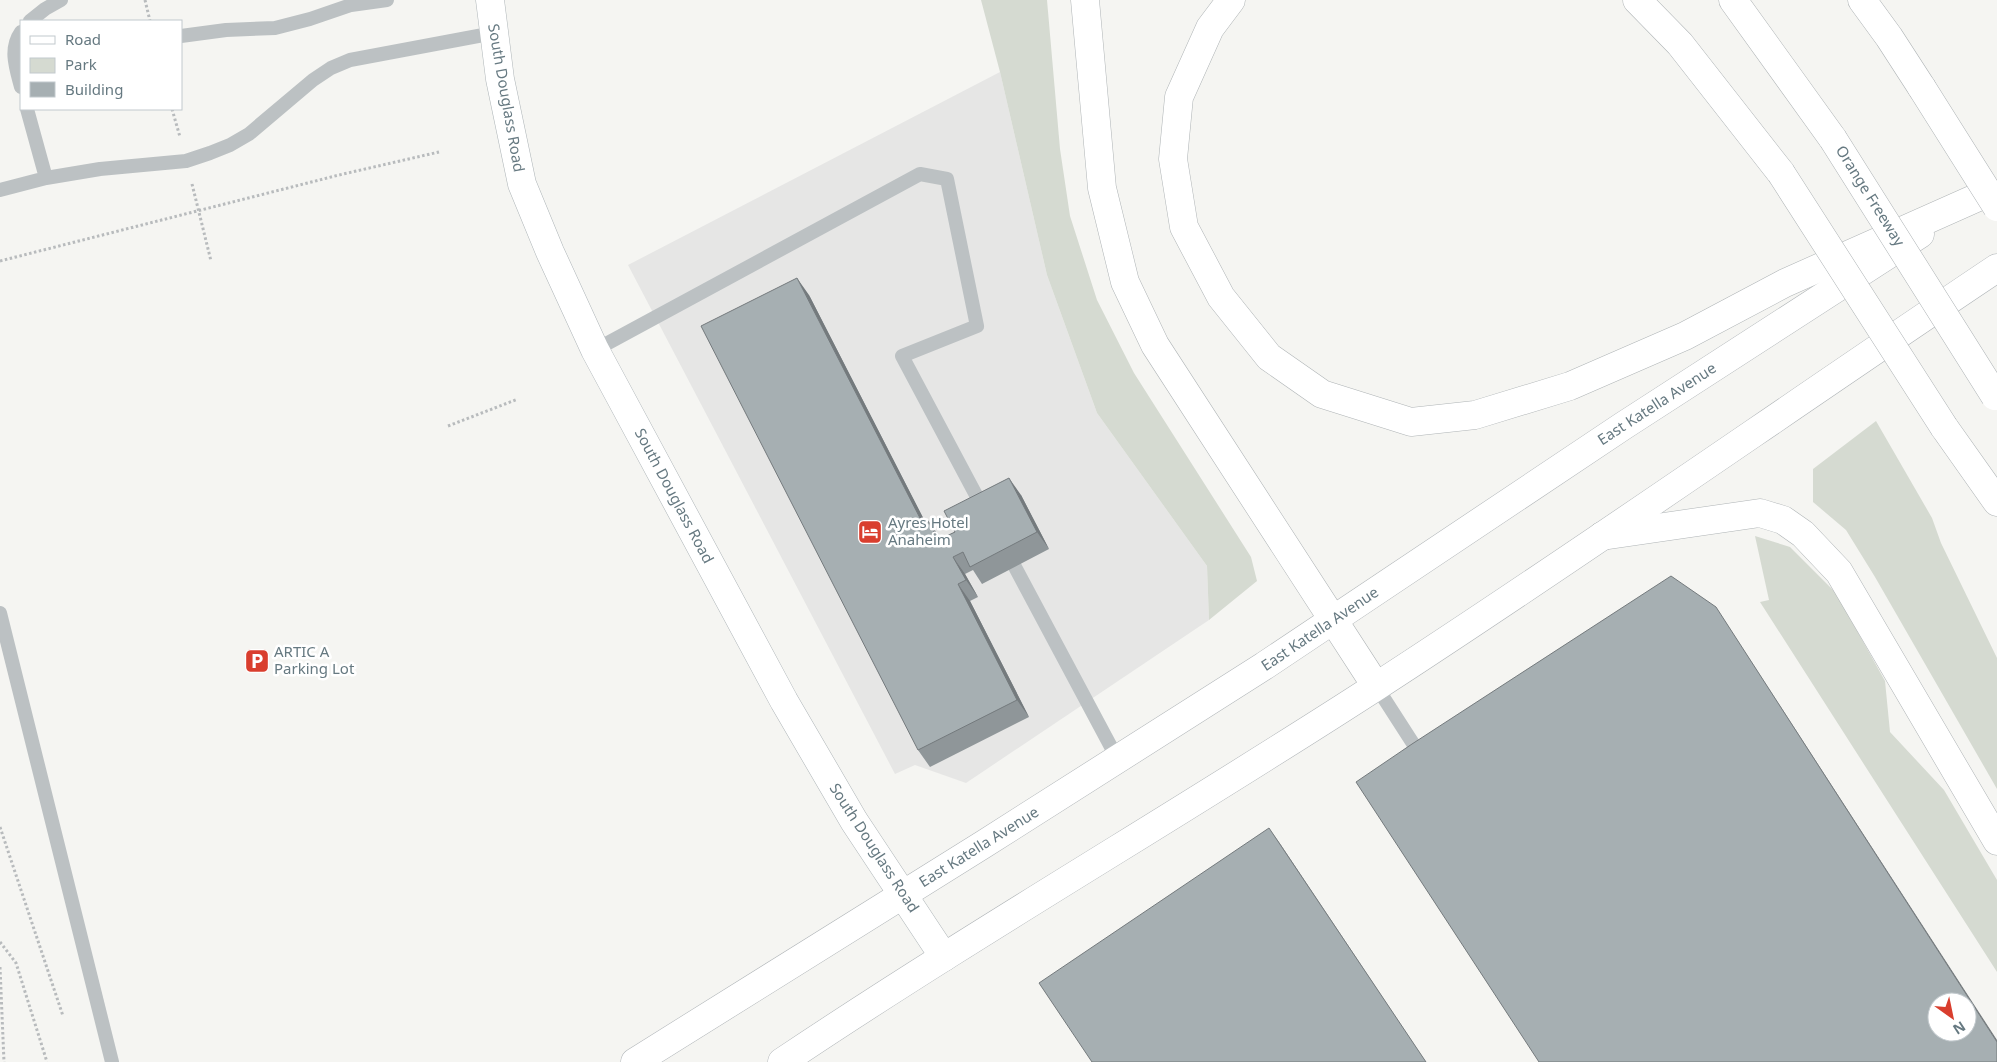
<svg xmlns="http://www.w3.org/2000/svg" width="1997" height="1062" font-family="'Noto Sans',sans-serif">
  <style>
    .built { fill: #e6e6e5 }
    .green { fill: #d5dad1 }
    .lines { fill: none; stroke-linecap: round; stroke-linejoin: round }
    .secondary-casing { stroke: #aeb5b8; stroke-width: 29 }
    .primary-casing { stroke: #b0b5b8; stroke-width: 29 }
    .highway-casing { stroke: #afb4b6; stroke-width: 29 }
    .path { stroke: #b8bbbd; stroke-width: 3; stroke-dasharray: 2.5 2.5; stroke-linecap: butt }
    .lane { stroke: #bcc1c3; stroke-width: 14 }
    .secondary { stroke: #fff; stroke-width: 28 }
    .primary { stroke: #fff; stroke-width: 28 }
    .highway { stroke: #fff; stroke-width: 28 }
    .highway-bridge-casing { stroke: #afb4b6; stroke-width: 29; stroke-linecap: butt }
    .highway-bridge { stroke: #fff; stroke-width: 28 }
    .wall { fill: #8f9699 }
    .shaded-wall { fill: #747a7d }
    .building { fill: #a6afb2; stroke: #747a7d; fill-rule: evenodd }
    .labels { text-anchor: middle; stroke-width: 5; stroke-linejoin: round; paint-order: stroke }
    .street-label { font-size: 15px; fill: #667981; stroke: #fff }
    .poi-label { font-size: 15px; fill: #667981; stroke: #fff; text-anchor: start }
  </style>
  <rect width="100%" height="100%" fill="#f5f5f2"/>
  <!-- built -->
  <path class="built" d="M1000,72L1047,275L1097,413L1207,566L1209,620L966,783L915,765L895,774L628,265Z"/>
  <!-- green -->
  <path class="green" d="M981,0H1047L1060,149L1070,216L1097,300L1134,373L1251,557L1257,581L1209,620L1207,566L1097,413L1047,275L1000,72Z
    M1876,421L1932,518L1941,543L1997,658V789L1875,577L1846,530L1813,502V469Z
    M1755,536L1790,547L1836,593L1885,681L1890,732L1944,790L1997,880V972L1760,602L1769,600Z"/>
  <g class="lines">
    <defs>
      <path id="secondary" d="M490,0L500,79L522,184L550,252L595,350L784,701L854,821L944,957"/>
      <path id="primary" d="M635,1062L984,844L1264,666L1623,426L1920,234
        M782,1062C976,932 1178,815 1374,688C1584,552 1789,407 1997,268"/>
      <path id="highway" d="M1085,0L1102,188L1125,282L1155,345L1376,686
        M1231,0L1210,28L1179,97L1173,159L1184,227L1221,297L1269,357L1322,394L1411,422L1475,415L1570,386L1685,336L1785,283L1976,198
        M1637,0L1680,44L1781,173
        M1733,0L1833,139
        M1862,0L1889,37L1922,88
        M1944,427L1997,502
        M1602,536L1760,513L1783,520L1803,534L1839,572L1997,841"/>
    </defs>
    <!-- secondary casing -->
    <use href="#secondary" class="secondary-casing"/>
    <!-- primary casing -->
    <use href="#primary" class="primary-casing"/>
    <!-- highway casing -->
    <use href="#highway" class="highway-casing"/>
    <!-- path -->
    <path class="path" d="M145,0L150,21
      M172,109L180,137
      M192,184L211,261
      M0,261L339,175L439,152
      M448,426L518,399
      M0,827L63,1016
      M0,942L16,963L47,1062
      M0,967L4,1062"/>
    <!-- lane -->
    <path class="lane" d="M30,21L45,9L61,0
      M21,32C9,49 16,68 21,87
      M181,36L226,30L275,28L310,19L351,5L387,0
      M27,109L46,178L100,169L186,161L210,153L230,145L249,134L313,80L331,68L350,60L494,33
      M0,190L46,178
      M595,350L920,174L947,179L977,326L902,356L984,510
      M1015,567L1118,760
      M0,613L112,1062
      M1376,686L1423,759"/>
    <!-- secondary -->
    <use href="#secondary" class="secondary"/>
    <!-- primary -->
    <use href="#primary" class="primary"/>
    <!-- highway -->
    <use href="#highway" class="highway"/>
    <defs>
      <path id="highway-bridge" d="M1922,88L1997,207
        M1833,139L1995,396
        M1781,173L1944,427"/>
    </defs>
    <!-- highway-bridge casing -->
    <use href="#highway-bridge" class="highway-bridge-casing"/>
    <!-- highway-bridge -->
    <use href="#highway-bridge" class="highway-bridge"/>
  </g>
  <!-- wall -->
  <path class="wall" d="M809,295L924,520L939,536L940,539L955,532L1021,495L1049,549L982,584L973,570L965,574L978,597L970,601L1029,717L930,767L918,750Z"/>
  <!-- shaded-wall -->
  <path class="shaded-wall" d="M797,278L809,295L934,539L922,522Z
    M1009,478L1021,495L1049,549L1037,532Z
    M927,519L939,536L950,557L938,540Z
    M953,557L965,574L978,597L966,580Z
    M958,584L970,601L1029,717L1017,700Z
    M1716,607L1727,624L1997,1040V1042Z
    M1269,828L1281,845L1426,1062Z"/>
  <!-- building -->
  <path class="building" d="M797,278L922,522L927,519L938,540L955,532L944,511L1009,478L1037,532L970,567L963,552L953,557L966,580L958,584L1017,700L918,750L701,326Z
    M1671,576L1716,607L1997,1042V1062H1539L1356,782L1412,744ZM1937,1002H1967V1032H1937Z
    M1269,828L1426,1062H1092L1039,983Z"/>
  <!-- icons -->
  <defs>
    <symbol id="hotel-square" viewBox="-11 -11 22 22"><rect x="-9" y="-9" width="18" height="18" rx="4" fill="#d93e2e" stroke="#fff"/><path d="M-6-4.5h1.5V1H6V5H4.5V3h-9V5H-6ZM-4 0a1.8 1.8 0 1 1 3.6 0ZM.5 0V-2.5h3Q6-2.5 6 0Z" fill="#fff"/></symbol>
    <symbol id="parking-square" viewBox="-11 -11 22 22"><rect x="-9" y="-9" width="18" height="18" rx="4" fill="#d93e2e" stroke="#fff"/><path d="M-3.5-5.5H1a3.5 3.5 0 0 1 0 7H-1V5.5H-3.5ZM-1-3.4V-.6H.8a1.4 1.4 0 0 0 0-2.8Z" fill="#fff"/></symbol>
  </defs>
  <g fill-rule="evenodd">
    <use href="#hotel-square" x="856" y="518" width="28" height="28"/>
    <use href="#parking-square" x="243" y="647" width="28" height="28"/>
  </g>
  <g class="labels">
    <!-- street labels -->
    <g class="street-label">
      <text transform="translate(506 98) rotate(80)" y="5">South Douglass Road</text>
      <text transform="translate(1870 196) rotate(58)" y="5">Orange Freeway</text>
      <text transform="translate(1657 404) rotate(-33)" y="5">East Katella Avenue</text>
      <text transform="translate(674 496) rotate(62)" y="5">South Douglass Road</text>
      <text transform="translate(1320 629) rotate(-34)" y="5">East Katella Avenue</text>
      <text transform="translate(979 847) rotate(-32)" y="5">East Katella Avenue</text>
      <text transform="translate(874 848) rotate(57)" y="5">South Douglass Road</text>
    </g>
    <!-- poi labels -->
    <g class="poi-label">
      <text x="888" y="528">Ayres Hotel<tspan x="888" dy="17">Anaheim</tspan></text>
      <text x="274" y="657">ARTIC A<tspan x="274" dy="17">Parking Lot</tspan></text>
    </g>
  </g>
  <!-- legend -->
  <rect x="20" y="20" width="162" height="90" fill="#ffffff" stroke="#c2c9cd"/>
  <rect x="30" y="36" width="25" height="8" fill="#ffffff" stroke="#c2c9cd"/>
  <text x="65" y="45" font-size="15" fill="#667981">Road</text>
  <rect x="30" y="58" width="25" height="15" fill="#d5dad1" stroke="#c2c9cd"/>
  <text x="65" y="70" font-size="15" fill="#667981">Park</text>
  <rect x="30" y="82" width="25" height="15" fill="#a6afb2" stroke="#c2c9cd"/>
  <text x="65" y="95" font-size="15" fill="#667981">Building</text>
  <!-- north arrow -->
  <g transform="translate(1952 1017) rotate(147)"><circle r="24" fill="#ffffff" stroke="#c2c9cd"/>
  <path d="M0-4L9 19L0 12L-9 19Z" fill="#d93e2e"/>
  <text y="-8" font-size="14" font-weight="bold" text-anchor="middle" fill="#667981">N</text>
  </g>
</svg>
